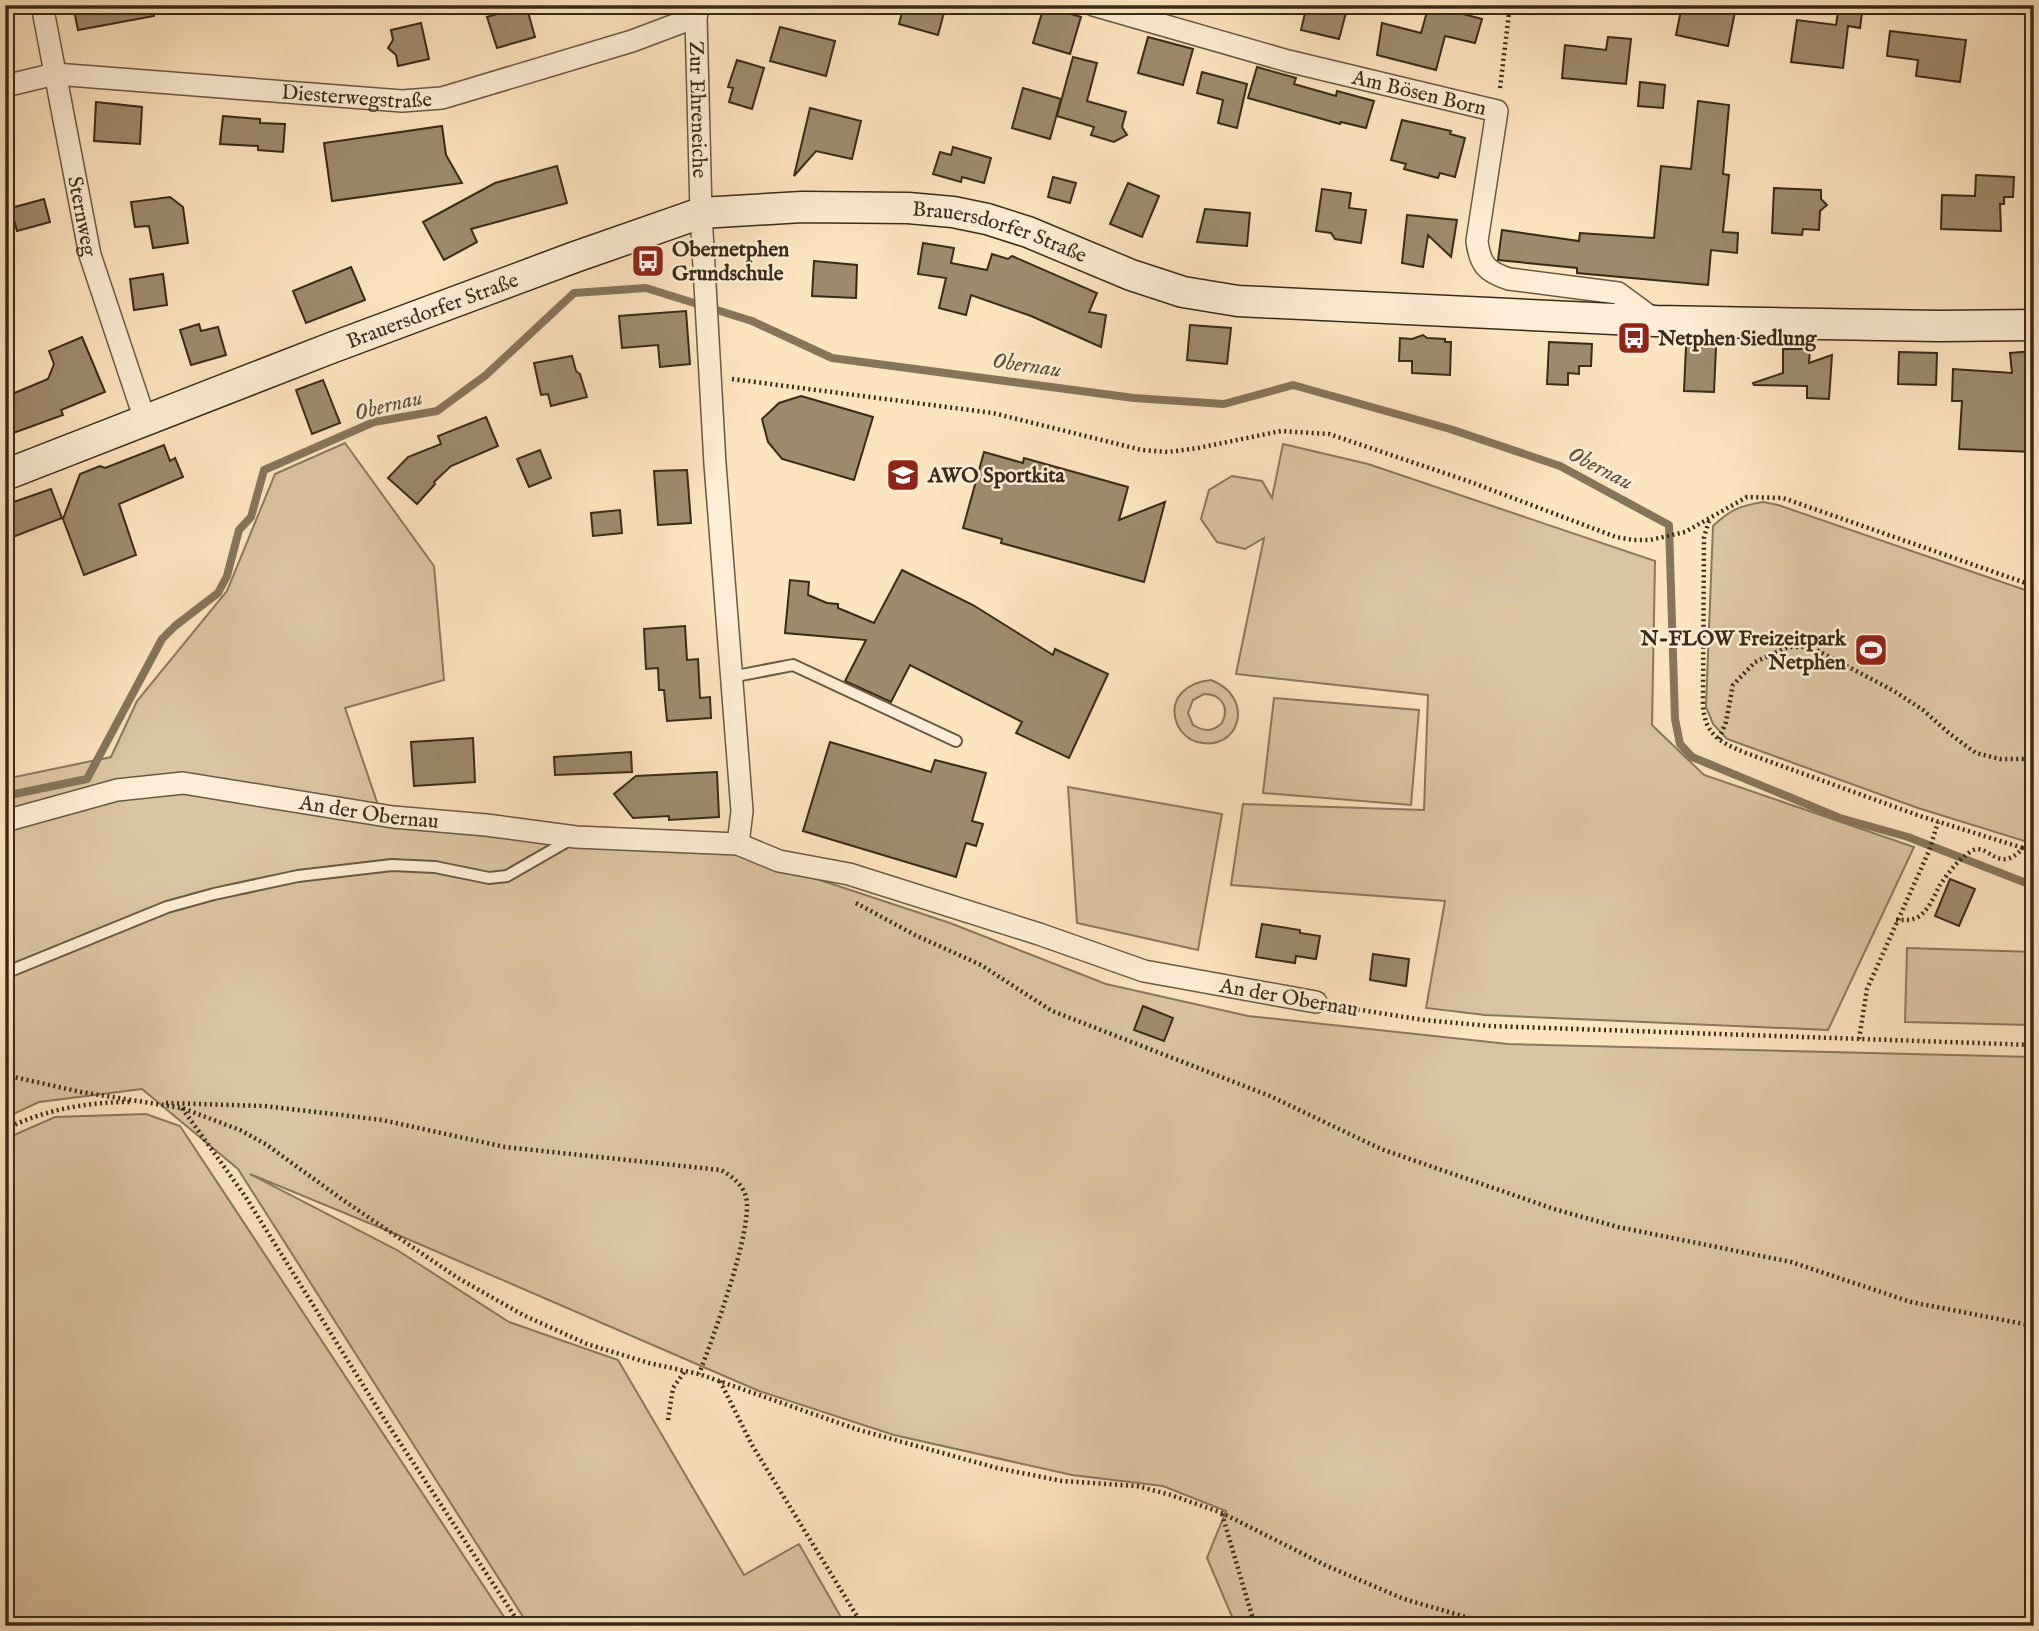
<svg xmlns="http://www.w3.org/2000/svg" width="2039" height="1631" font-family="'IM FELL English',serif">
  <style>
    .green { fill: #dbc4a3; stroke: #8a775e; stroke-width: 2; fill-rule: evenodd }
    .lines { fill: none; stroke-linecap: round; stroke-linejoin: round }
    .stream { stroke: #86745b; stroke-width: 8 }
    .building { fill: #9e8b6f; stroke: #392a18; stroke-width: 2 }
    .lane-casing { stroke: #6a5842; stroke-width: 14 }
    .street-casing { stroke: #6a5842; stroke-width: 24 }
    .secondary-casing { stroke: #392a18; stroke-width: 33 }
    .path { stroke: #392a18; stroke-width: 4.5; stroke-dasharray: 2 3.5; stroke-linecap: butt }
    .lane { stroke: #fdedd6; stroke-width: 10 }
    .street { stroke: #fdedd6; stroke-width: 21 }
    .secondary { stroke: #fdedd6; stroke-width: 30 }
    .labels { text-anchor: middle; stroke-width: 5; stroke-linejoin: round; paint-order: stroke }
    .street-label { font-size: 21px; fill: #392a18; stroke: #fdedd6 }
    .poi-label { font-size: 21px; font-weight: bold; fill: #392a18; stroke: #fdedd6; text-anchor: start }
    .water-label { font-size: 23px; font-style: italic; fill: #604f39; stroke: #fdedd6 }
  </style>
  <rect width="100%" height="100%" fill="#fce4c0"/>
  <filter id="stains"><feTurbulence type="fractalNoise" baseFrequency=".00286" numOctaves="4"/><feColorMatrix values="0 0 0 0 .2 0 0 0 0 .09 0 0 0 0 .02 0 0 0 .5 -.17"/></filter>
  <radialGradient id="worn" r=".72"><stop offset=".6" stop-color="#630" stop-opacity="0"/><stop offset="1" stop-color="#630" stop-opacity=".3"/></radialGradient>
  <!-- green -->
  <path class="green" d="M345,443L434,566L444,680L345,708L378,805L729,850L950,923L1106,984L1248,1016L1508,1044L2034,1057V1626H1236L1207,1558L1226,1511L1163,1486L1072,1475L894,1435L759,1391L410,1240L250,1174L397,1250L509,1322L618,1360L744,1575L799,1544L846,1626H529L238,1169L142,1089L39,1102L5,1118V779L111,757L137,701L227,591L275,474Z
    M1283,444L1368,464L1655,561L1652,725L1704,775L1914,847L1828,1030L1485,1015L1426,1008L1445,901L1231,885L1243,804L1424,810L1428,695L1236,674L1264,538L1245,549L1217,542L1201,519L1209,490L1232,476L1262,481L1272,498Z
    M1763,502L1778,505L2034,593V844L1918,808L1727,739L1713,724L1706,707L1713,526C1731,509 1740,506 1763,502Z
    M1211,680C1256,697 1240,753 1197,742C1189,740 1181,733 1177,724C1167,698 1188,682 1211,680ZM1204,694C1221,694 1230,707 1222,723C1212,732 1205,732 1193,725L1188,713L1193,700Z
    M1274,698L1419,710L1411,805L1263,793Z
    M1068,787L1222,814L1198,950L1077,923Z
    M1907,948L2034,952V1025L1905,1022Z
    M146,1114L180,1126L510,1626H5V1139L55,1117Z"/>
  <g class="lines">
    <!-- stream -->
    <path class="stream" d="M5,796L87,779L162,639L175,626L218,593L227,576L239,530L251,517L264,470L374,422L437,411L486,375L574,293L646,288L752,321L832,358L1134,398L1224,404L1293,385L1450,429L1560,466L1669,525L1675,719L1680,744L1692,757L1840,818L1908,837L2034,886"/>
  </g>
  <!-- building -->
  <path class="building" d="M73,5H153L154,16L78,30Z
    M502,5H526L535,37L497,48L487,17L504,12Z
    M904,5H946L938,35L899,24Z
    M1307,5H1331L1347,9L1339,39L1301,30Z
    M1429,5L1482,19L1475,43L1445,36L1436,70L1377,55L1382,23L1421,33Z
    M1682,5L1736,7L1728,46L1676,35Z
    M1839,5H1863L1860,28L1848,26L1843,68L1791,62L1797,20L1836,25Z
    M1044,6L1081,17L1070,54L1033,43Z
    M421,23L429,59L398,66L396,55L388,48L393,40L391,30Z
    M780,27L835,41L826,76L770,61Z
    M1890,31L1966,40L1960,82L1916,76L1918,60L1887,56Z
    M1148,37L1193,49L1183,85L1138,73Z
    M1608,37L1631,39L1626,84L1562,78L1565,45L1606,50Z
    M1073,57L1097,63L1087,101L1126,112L1122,127L1127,135L1114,142L1091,135L1094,127L1057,116Z
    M737,60L764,68L752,109L729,102L733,88L728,87Z
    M1257,67L1296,78L1294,84L1336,96L1337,91L1374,101L1366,128L1341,122L1340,124L1248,98Z
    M1202,72L1247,84L1237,128L1218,123L1223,100L1197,93Z
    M1640,82L1665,85L1663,108L1638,106Z
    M1023,88L1061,99L1050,139L1012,128Z
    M1698,101L1729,105L1723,174L1729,175L1723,232L1738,233L1737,253L1711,250L1708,285L1577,273V268L1498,260L1502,230L1579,241L1580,233L1654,238L1661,166L1691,169Z
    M96,102L142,107L140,144L94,141Z
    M810,108L861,121L852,159L816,151L794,176Z
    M223,116L260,119V123L285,124L283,152L258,150V146L220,144Z
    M1402,120L1451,131L1450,134L1465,138L1455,177L1440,173L1438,178L1404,169L1406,164L1391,160Z
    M442,126L446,155L462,183L332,201L324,143Z
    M953,147L991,158L984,183L962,177L961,182L933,174L940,152L951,155Z
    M557,166L567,203L471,229L477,242L444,260L423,222L495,183Z
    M1976,175L2014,177L2013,197H2004V204H2000L2001,231L1941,229L1942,195L1975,196Z
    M1053,177L1076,183L1070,203L1048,197Z
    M1128,183L1159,196L1142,237L1110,224Z
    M1774,188L1821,190V199L1827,205L1820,211L1819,230L1803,229L1802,235L1772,233Z
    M1322,189L1351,193L1349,208L1366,210L1361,243L1335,239L1331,233L1316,231Z
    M170,197L183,207L188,243L153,248L149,226L135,227L131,202Z
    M44,199L50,222L17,231L11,208Z
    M1205,209L1250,213L1247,246L1197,242Z
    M1407,215L1457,220L1451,257L1428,235L1423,267L1402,263Z
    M923,243L954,248L951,263L987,270L992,254L1008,259L1012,256L1097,293L1089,312L1106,315L1101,347L1031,316L971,295L966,315L939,308L946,278L918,274Z
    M814,261L857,265L856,298L812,296Z
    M351,267L365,300L306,323L293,291Z
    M163,274L167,305L134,310L130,279Z
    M686,311L690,364L660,367L658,345L622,348L619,316Z
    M199,324L201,331L218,327L226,355L191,365L180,330Z
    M1190,325L1231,328L1227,364L1187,360Z
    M1423,335L1427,338L1445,339V342H1451L1450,375L1412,373V361H1399L1400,338L1412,339Z
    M82,337L105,392L61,410L63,415L5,436V397L48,379L54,364L49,351Z
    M1549,342L1592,344L1591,366H1579V374L1568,373V385L1547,384Z
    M1686,346L1716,347L1714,392L1684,391Z
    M1783,349H1810L1809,363L1832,355L1829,399L1807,398V386L1754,385L1753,383L1783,373Z
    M2034,351V452L1959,449L1962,401H1952L1953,369L2012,373L2010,353Z
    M1899,352L1937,353L1936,385L1898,384Z
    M572,356L576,371L580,374L587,397L551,406L548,394L541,395L534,363Z
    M323,380L340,423L312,434L296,390Z
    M801,396L873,417L854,480L782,459L768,442L762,419L779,403Z
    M486,417L498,446L451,466L434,482L435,484L417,504L388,478L408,457L441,444L438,436Z
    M164,445L170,461L175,458L183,477L119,504L136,555L84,575L63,519L80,474L100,466L105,468Z
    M540,450L551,478L529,487L517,459Z
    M984,452L1023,463L1024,458L1128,487L1119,520L1165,502L1144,582L1001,543L1002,539L963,528Z
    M687,470L691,523L658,525L654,471Z
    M51,489L62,518L5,540V505Z
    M620,510L622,533L593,536L591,513Z
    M902,570L973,605L1053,655L1055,649L1108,674L1069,758L1016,733L1022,722L910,665L891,702L845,681L866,640L785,633L790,580L809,582L808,595L827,603L838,604V608L874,623Z
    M685,626L687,660L698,659L700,698L710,697L711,718L667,721L664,690H659L658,668L646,669L644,629Z
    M473,738L475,782L414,786L411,742Z
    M830,742L931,772L935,760L986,773L972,821L983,824L976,846L966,843L956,877L803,831Z
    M631,752L632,772L555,775L554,757Z
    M717,772L719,817L669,820V816L633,818L614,794L636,776Z
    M1950,879L1975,889L1959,926L1935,916Z
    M1262,924L1300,930V933L1320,936L1316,959L1296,956L1295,963L1256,957Z
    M1373,954L1409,959L1406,986L1370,980Z
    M1143,1006L1173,1018L1164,1041L1134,1030Z"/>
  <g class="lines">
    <defs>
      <path id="lane" d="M731,677L793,665L956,741
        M5,973L167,907L214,894L298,876L392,865L435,867L489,878L507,876L573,838"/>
      <g id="street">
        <path id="s1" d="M42,5L90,255L145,420"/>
        <path id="s2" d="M699,5L696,17L701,213L715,464L742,811L738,844"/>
        <path id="s3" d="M1093,5L1288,61L1497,111L1477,241C1480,265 1487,272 1509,279L1618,293L1656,321"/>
        <path id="s4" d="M5,86L55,74L402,101L442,98L632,41L696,17"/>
        <path id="s5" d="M5,821L117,790L183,783L393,817L486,825L576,837L738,844L779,861L849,874L1039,934L1144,971L1316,1002"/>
      </g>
      <g id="secondary">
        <path id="s6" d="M5,475L331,348L575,257L701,213L802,207L908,208L953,212L987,219L1028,232L1131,275L1183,292L1238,301L1656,321L1939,326L2034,325"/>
      </g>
    </defs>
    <!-- lane casing -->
    <use href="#lane" class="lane-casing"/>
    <!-- street casing -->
    <use href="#street" class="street-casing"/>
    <!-- secondary casing -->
    <use href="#secondary" class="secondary-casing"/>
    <!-- path -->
    <path class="path" d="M1500,88L1510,5
      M732,379L993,413L1142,450L1168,452L1198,448L1281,431L1329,434L1468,481L1616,537L1633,540H1650L1685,532L1747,497L1783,498L2034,586
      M1709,521L1704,537L1703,703C1704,734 1719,742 1746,753L1920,816L2023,848
      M1719,739L1726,722L1733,685L1755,662L1788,647H1811L1894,691L1923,710L1950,734L1976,753L2000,759H2034
      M2026,849L2034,827
      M856,903L915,935L981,965L1052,1011L1270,1096L1381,1149L1554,1209L1618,1227L1791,1262L1911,1302L2034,1326
      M1896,920C1904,920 1911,921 1918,917C1929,910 1934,896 1940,885C1948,873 1957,861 1970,852C1988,839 1997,877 2023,848L2034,854
      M1336,1006L1424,1020L1490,1026L2034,1045
      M1859,1039L1867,989L1929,851L1938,822
      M5,1075L81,1092L182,1108L240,1130L267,1145L343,1200L458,1278L523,1315L587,1344L649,1363L699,1374L859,1430L997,1468L1062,1481L1137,1486L1171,1495L1222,1513L1327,1566L1404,1599L1497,1626
      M166,1103L264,1106L333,1114L382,1120L505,1147L721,1170C732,1176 743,1185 746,1197C754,1227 712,1341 699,1374
      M182,1108L245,1196L383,1417L521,1626
      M5,1129C47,1109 87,1102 132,1102
      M720,1381L752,1445L863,1626
      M668,1420L673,1388L685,1371
      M1222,1514L1255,1626"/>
    <!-- lane -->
    <use href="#lane" class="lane"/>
    <!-- street -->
    <use href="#street" class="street"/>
    <!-- secondary -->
    <use href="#secondary" class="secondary"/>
  </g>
  <!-- icons -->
  <defs>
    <symbol id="bus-square" viewBox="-11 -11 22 22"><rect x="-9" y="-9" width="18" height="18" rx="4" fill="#8f2418" stroke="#fdedd6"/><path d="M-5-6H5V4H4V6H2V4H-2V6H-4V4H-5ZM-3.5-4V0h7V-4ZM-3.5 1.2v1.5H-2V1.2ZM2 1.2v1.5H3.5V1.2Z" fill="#fff"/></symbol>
    <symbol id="school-square" viewBox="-11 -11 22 22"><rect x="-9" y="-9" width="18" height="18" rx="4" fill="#8f2418" stroke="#fdedd6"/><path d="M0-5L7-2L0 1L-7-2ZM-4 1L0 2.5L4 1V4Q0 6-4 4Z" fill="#fff"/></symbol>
    <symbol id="stadium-square" viewBox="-11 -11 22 22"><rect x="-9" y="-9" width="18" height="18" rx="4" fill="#8f2418" stroke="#fdedd6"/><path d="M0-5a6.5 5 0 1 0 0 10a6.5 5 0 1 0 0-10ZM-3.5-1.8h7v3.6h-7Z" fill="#fff"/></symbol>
  </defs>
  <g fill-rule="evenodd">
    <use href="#bus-square" x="629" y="242" width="38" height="38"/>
    <use href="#bus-square" x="1615" y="319" width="38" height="38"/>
    <use href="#school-square" x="884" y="456" width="38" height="38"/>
    <use href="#stadium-square" x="1852" y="631" width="38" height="38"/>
  </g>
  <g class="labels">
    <!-- street labels -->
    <g class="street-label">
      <text dy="7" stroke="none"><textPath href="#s3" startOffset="338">Am Bösen Born</textPath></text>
      <text dy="7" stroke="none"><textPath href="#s4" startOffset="354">Diesterwegstraße</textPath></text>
      <text dy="7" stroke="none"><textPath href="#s2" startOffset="105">Zur Ehreneiche</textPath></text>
      <text dy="7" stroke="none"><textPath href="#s1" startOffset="215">Sternweg</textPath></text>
      <text dy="7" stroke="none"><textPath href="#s6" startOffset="1046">Brauersdorfer Straße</textPath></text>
      <text dy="7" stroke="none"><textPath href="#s6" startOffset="458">Brauersdorfer Straße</textPath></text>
      <text dy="7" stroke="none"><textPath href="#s5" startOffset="371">An der Obernau</textPath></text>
      <text transform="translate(1289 997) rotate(10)" y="7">An der Obernau</text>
    </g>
    <!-- poi labels -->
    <g class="poi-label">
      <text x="672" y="256">Obernetphen<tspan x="672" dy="24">Grundschule</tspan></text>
      <text x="1658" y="345">Netphen Siedlung</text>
      <text x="928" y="482">AWO Sportkita</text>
      <text x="1846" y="645" text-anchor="end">N-FLOW Freizeitpark<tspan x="1846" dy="24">Netphen</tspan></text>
    </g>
    <!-- water labels -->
    <g class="water-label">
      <text transform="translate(1027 364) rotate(8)" y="8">Obernau</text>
      <text transform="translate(388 404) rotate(-14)" y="8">Obernau</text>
      <text transform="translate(1601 467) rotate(27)" y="8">Obernau</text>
    </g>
  </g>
  <!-- margin -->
  <rect width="2039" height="1631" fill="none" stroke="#fce4c0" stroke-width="28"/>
  <rect x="7" y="7" width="2025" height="1617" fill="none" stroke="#392a18" stroke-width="3.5"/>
  <rect x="14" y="14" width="2011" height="1603" fill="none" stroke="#392a18" stroke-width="2"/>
  <rect width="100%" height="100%" filter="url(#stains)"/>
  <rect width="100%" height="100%" fill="url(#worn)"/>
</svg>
